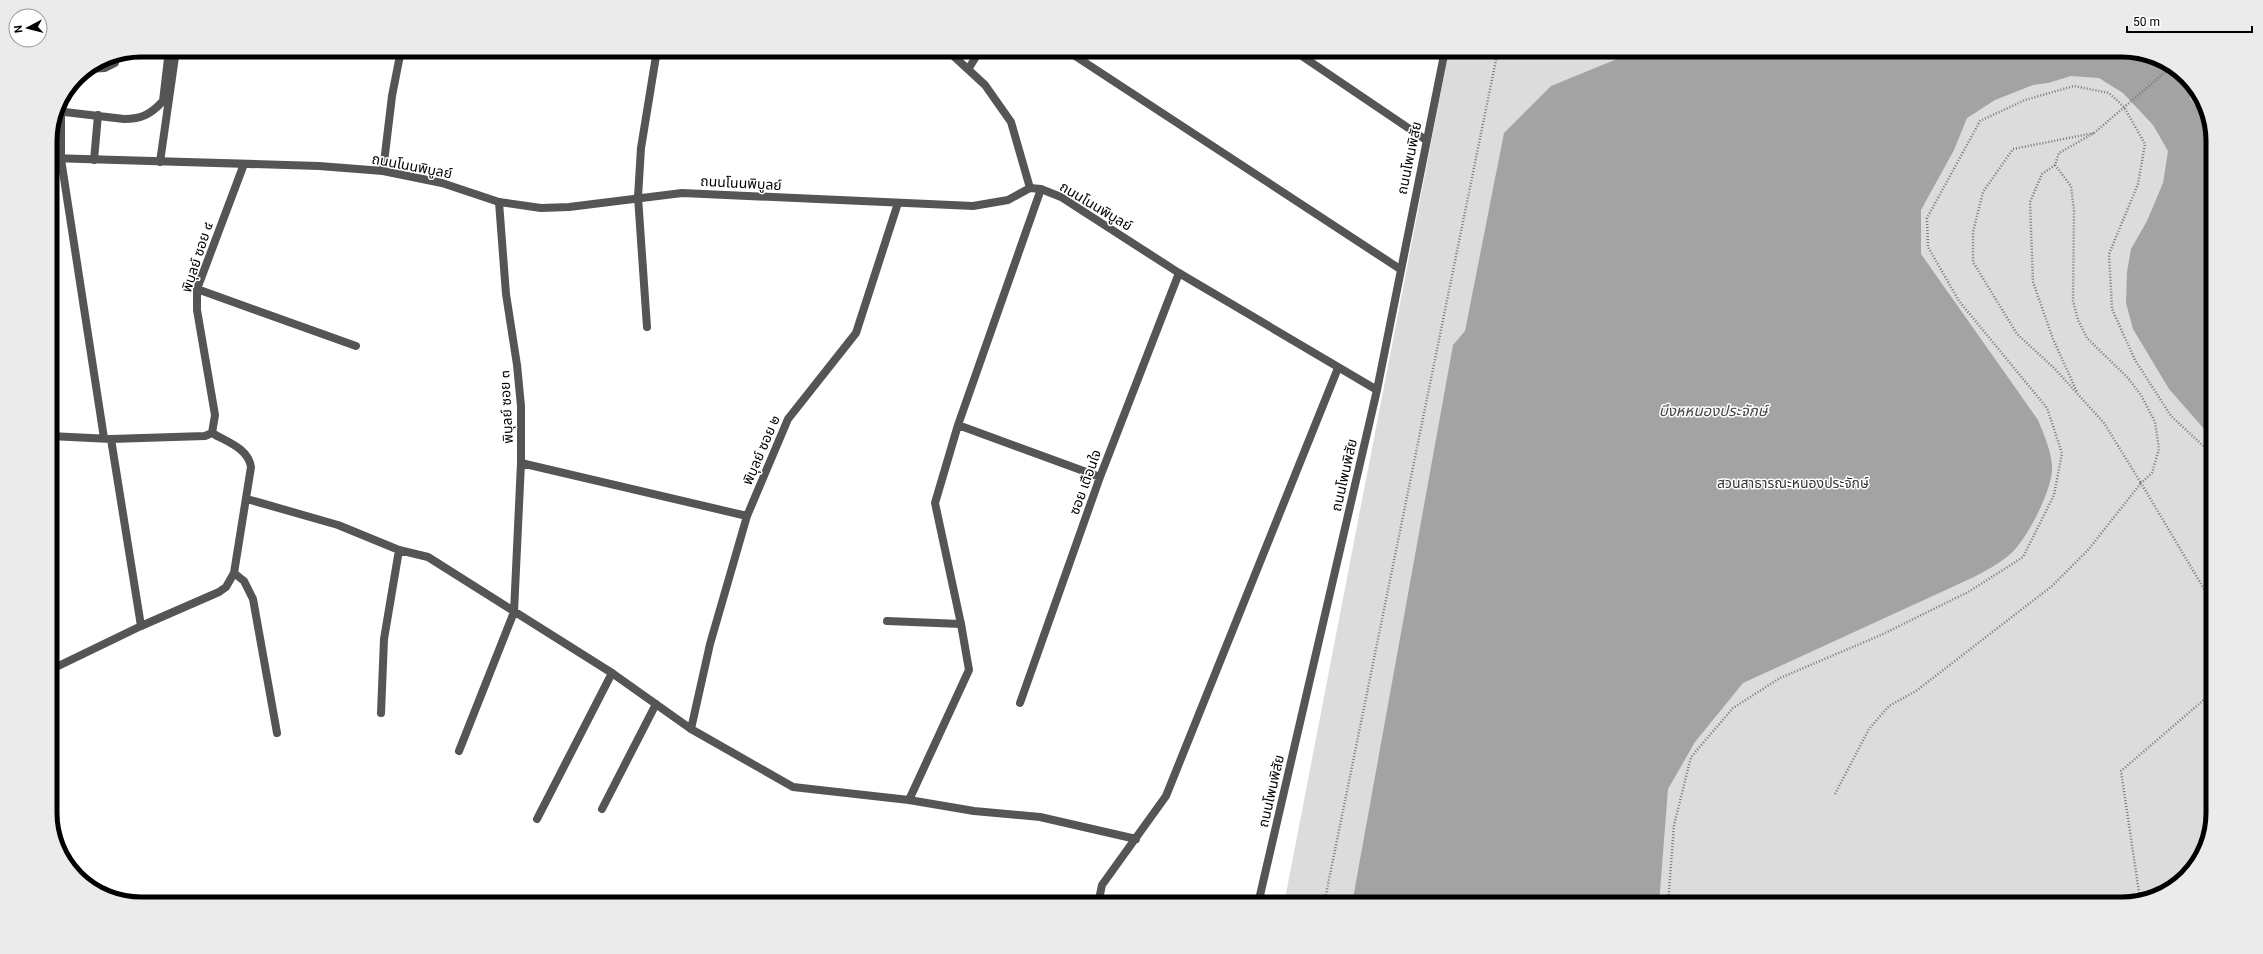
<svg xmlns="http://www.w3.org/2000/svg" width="2263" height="954" font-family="Roboto,'Noto Sans Thai',sans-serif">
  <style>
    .green { fill: #dcdcdc }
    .water { fill: #a3a3a3 }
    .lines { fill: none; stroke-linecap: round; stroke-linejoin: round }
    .path { stroke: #777; stroke-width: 2.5; stroke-dasharray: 1 2; stroke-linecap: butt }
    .service { stroke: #555; stroke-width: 8 }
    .minor { stroke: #555; stroke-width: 8 }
    .tertiary { stroke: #555; stroke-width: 8 }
    .labels { text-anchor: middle; stroke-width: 3; stroke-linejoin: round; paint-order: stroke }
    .street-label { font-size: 14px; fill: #000; stroke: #fff }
    .park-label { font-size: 14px; fill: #333; stroke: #fff }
    .water-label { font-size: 15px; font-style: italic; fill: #444; stroke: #fff }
    .rim { fill: none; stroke: #000; stroke-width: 5 }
  </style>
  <rect width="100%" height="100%" fill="#fff"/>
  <!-- green -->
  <path class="green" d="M1449,50H2122L2157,57L2198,90L2213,135V813L2206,848L2173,889L2122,904H1284Z"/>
  <!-- water -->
  <path class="water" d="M1639,50H2122L2157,57L2184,79L2190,91V98L2210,128L2213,135V439L2169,389L2133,329L2126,303L2127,272L2131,249L2147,221L2163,183L2168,151L2153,125L2123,93L2099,78L2071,76L2048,83L2033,85L1995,100L1967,118L1954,150L1921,210V254L2038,420C2044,435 2053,454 2052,471C2050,494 2026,542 2008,556C1997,565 1985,571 1974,577L1743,683L1695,742L1668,789L1659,904H1352L1453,345L1465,331L1504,133L1551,86Z"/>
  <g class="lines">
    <!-- path -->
    <path class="path" d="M2170,68L2094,133L2059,153L2055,165L2071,186L2074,211L2073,301L2078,320L2087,338L2128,378L2141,395L2155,422L2159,449L2152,473L2141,483L2213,604
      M2055,165L2042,174L2030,202L2033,282L2053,339L2077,392
      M1835,794L1869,729L1889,706L1916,691L2052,586L2088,550L2141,483L2104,423L2055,369L2017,334L1973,262V232L1983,192L2013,149L2094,133
      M2140,899L2121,771L2213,692
      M1324,904L1498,50
      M1668,904L1674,825L1691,757L1733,708L1780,678L1881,635L1970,591L2023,557L2054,495L2062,453L2047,408L1959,301L1928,247L1927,218L1980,121L2025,100L2074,86L2109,93L2124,107L2145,144L2138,184L2109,254L2112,309L2135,360L2171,416L2213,455"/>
    <!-- service -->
    <path class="service" d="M88,69L105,68L115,63V55
      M56,111L124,119C142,119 151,114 163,101L169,50
      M61,159V112
      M94,160L98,115
      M887,621L961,624
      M602,809L656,704
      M537,819L612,673"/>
    <!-- minor -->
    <path class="minor" d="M947,50L985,85L1011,122L1030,188
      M1066,50L1400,269
      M1293,50L1426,140
      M969,68L980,50
      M61,159L104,438
      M160,162L176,50
      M383,171L392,96L401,50
      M197,289L356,346
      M647,327L638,197L641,148L657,50
      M958,425L1100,477
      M212,433L215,415L197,310V289L244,164
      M50,436L111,439L205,436L212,433C227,442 248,448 251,467L234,573L226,587L219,592L141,626L50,670
      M111,439L141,626
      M521,463L747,516
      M247,499L338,525L399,550L428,557L612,673L691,729L793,787L909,800L974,811L1040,817L1136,839
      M234,573L244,581L253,599L277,733
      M1020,703L1100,477L1179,273
      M381,713L384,639L399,550
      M691,729L710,644L747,516L788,419L856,333L898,203
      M459,751L514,612L521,463V406L517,365L506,294L499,202
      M909,800L969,670L961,624L935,503L958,425L1041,189
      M1098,904L1102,885L1166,796L1338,368"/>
    <!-- tertiary -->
    <path class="tertiary" d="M50,158L319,166L383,171L442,183L499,202L541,208L569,207L682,193L973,206L1008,200L1030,188L1041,189L1061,197L1179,273L1377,390
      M1258,904L1377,390L1445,50"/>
  </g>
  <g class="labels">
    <!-- street labels -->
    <g class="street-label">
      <text transform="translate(1409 158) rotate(-78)" y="5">ถนนโพนพิสัย</text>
      <text transform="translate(412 166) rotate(11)" y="5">ถนนโนนพิบูลย์</text>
      <text transform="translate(741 183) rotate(3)" y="5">ถนนโนนพิบูลย์</text>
      <text transform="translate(1096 206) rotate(31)" y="5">ถนนโนนพิบูลย์</text>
      <text transform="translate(197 257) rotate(-72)" y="5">พิบุลย์ ซอย ๔</text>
      <text transform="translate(506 407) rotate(-93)" y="5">พิบุลย์ ซอย ๓</text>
      <text transform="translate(761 450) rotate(-67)" y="5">พิบุลย์ ซอย ๒</text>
      <text transform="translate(1344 475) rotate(-77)" y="5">ถนนโพนพิสัย</text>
      <text transform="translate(1085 482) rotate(-70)" y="5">ซอย เตือนใจ</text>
      <text transform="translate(1271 791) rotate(-77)" y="5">ถนนโพนพิสัย</text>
    </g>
    <!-- park labels -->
    <g class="park-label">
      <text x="1793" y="488">สวนสาธารณะหนองประจักษ์</text>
    </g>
    <!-- water labels -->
    <g class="water-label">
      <text x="1713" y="416">บึงหหนองประจักษ์</text>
    </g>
  </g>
  <!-- crop -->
  <path d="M0 0H2263V954H0ZM141 57H2122A84 84 0 0 1 2206 141V813A84 84 0 0 1 2122 897H141A84 84 0 0 1 57 813V141A84 84 0 0 1 141 57Z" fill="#ebebeb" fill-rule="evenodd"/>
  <path class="rim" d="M141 57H2122A84 84 0 0 1 2206 141V813A84 84 0 0 1 2122 897H141A84 84 0 0 1 57 813V141A84 84 0 0 1 141 57Z"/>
  <!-- north arrow -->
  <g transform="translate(28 28) rotate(263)"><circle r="19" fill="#ffffff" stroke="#999999"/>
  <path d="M0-3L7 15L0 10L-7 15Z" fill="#000000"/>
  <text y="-6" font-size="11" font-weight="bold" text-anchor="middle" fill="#000000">N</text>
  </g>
  <!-- scale -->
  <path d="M2127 26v6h125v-6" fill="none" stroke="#000000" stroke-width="2"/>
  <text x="2133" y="26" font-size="12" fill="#000000" stroke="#ffffff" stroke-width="3" paint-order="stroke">50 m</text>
</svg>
